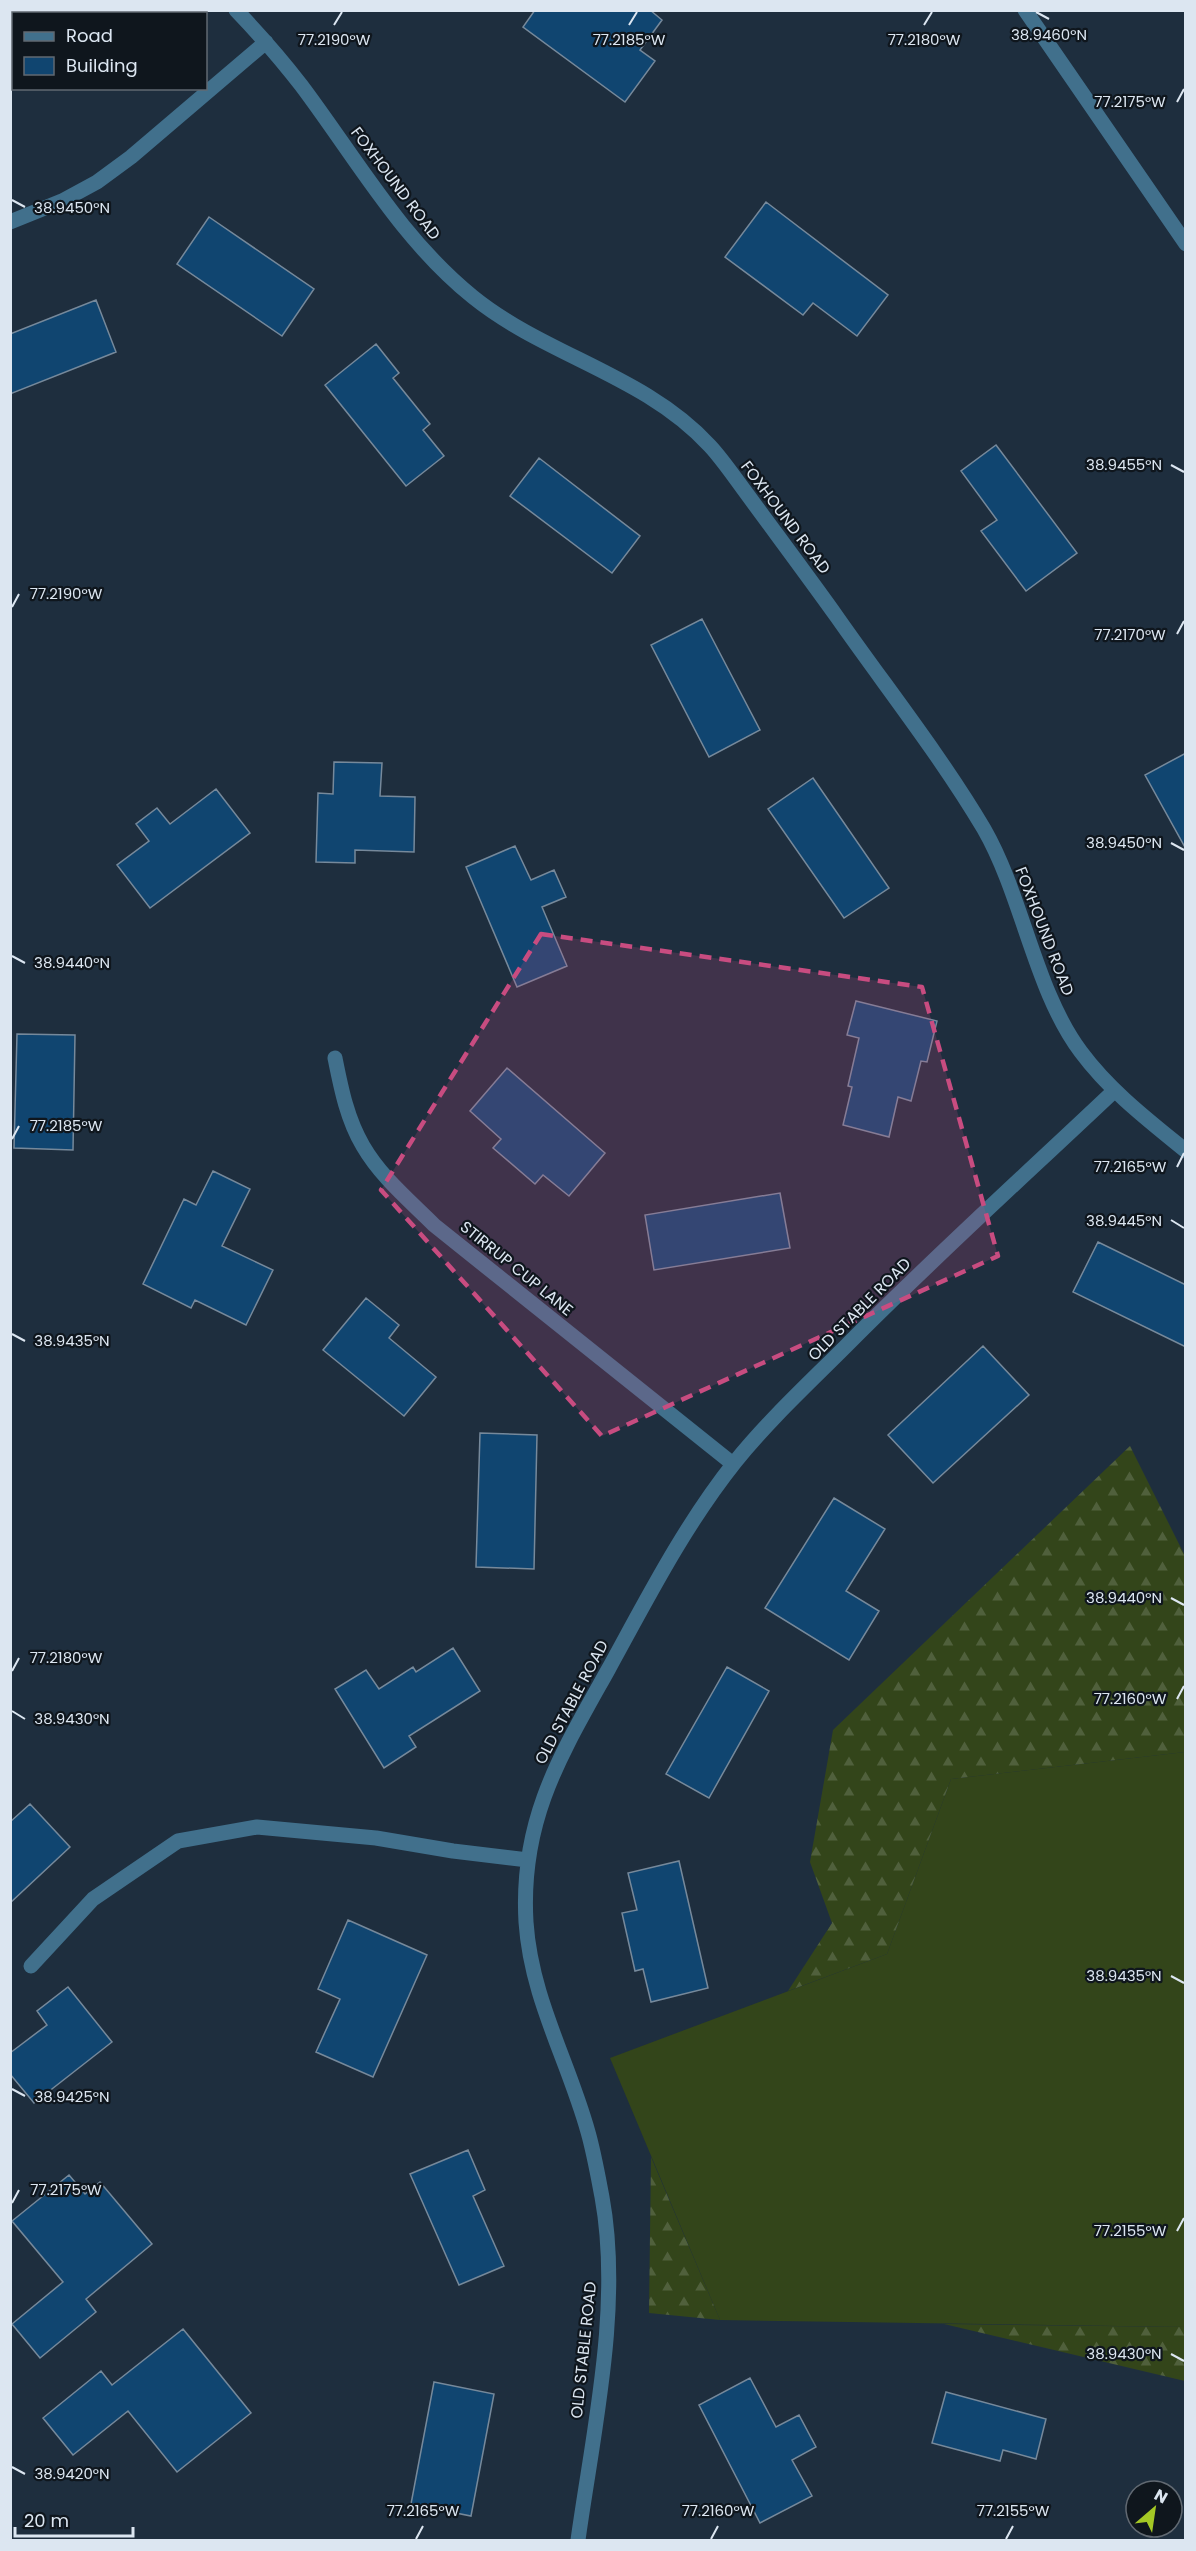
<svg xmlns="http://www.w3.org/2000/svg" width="1196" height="2551" font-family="Poppins,sans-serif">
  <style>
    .grass { fill: #33451a }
    .forest { fill: url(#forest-firs) }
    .building { fill: #104570; stroke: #76899b; stroke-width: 1.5 }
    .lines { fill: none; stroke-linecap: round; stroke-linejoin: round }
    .minor { stroke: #41708c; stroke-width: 15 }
    .marked { fill: #c84c80; fill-opacity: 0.2; stroke: #c84c80; stroke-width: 4.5; stroke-dasharray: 12 8; stroke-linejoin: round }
    .ticks { fill: none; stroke: #dce6f1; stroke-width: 2 }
    .labels { text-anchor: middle; stroke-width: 4.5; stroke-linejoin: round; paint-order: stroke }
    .street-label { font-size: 16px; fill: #dce6f1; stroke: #0f161d }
    .ticks-label { font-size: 15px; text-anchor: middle; fill: #dce6f1; stroke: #0f161d; stroke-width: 4.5; stroke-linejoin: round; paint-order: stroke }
  </style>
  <defs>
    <pattern id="forest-firs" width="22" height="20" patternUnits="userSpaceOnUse" patternTransform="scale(1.5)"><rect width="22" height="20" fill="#33451a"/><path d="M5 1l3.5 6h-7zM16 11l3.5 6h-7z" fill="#50603c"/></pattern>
  </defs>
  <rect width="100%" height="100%" fill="#1e2e3e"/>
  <!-- grass -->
  <path class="grass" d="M1185,1752V2327L720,2320L610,2058L887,1954L951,1779Z"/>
  <!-- forest -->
  <path class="forest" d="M1130,1446L1185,1556V1752L951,1779L887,1954L788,1991L832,1923L810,1862L833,1730Z
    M651,2157L720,2320L649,2313Z
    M944,2324L1185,2327V2381Z"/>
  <!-- building -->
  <path class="building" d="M10,10H53L54,14H14V82L10,75Z
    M535,10H650L662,20L640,50L655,61L625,102L523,27Z
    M766,202L888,295L857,336L813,303L803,315L725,257Z
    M209,217L314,289L282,336L177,264Z
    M96,300L116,352L10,394V334Z
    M376,344L399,373L393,378L430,424L423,430L444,456L406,486L325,385Z
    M996,445L1077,553L1026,591L981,531L997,520L961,471Z
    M539,458L640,536L612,573L510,496Z
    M702,619L760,730L709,757L651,645Z
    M1186,753V849L1145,775Z
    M334,762L382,763L380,796L415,797L414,852L355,850V863L316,862L318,793L333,794Z
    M813,778L889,888L844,918L768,809Z
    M216,789L250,833L150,908L117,865L149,841L136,824L157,808L170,824Z
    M515,846L531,880L554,870L566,897L542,907L567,966L517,987L466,867Z
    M856,1001L937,1021L927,1062L921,1061L911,1101L898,1097L889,1137L843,1125L852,1087L848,1086L859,1038L847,1035Z
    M17,1034L75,1035L73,1150L14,1148Z
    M507,1068L605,1153L569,1196L543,1175L535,1184L493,1148L501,1139L470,1111Z
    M213,1171L250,1189L222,1246L273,1270L246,1325L195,1300L191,1308L143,1284L184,1199L196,1205Z
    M780,1193L790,1248L654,1270L645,1215Z
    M1098,1242L1186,1285V1347L1073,1292Z
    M366,1298L399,1325L389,1338L436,1377L404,1416L323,1350Z
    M983,1346L1029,1395L933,1483L888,1435Z
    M480,1433L537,1435L534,1569L476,1567Z
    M834,1498L885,1529L846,1591L879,1611L849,1660L765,1608Z
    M453,1648L480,1691L409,1736L416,1747L384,1768L335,1689L366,1670L379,1689L413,1667L416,1672Z
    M727,1667L769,1691L709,1798L666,1774Z
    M30,1804L70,1847L10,1903V1822Z
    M679,1861L708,1988L651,2002L643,1969L635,1971L622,1913L637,1910L628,1873Z
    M348,1920L427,1955L373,2077L316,2052L340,1999L318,1989Z
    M68,1987L112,2042L34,2103L10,2074V2053L47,2025L37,2011Z
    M468,2150L485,2190L473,2196L504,2266L459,2285L410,2174Z
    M69,2175L85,2194L100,2182L152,2244L86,2299L96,2312L40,2358L12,2324L63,2282L12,2221Z
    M183,2329L251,2413L177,2472L128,2411L73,2455L43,2418L101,2371L112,2385Z
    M750,2378L776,2427L799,2415L816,2447L792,2460L812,2496L760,2523L699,2405Z
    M434,2382L494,2394L471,2516L411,2504Z
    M946,2392L1046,2419L1036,2459L1003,2450L1000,2461L932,2443Z"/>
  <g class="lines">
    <!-- minor -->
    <path class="minor" d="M236,10C259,34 281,59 301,85C356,158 401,239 473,297C546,356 645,375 710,446C723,460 735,478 747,494C777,535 807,575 837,617C886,687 940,755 984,829C1023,897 1035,991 1081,1052C1110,1091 1148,1120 1186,1151
      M1025,10L1186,244
      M10,222L62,201L97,182L131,157L266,42
      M335,1058C341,1088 347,1119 363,1146C381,1177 409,1200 434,1225L733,1464
      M31,1966L93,1899L178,1841L257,1827L376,1838L453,1851L528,1860
      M578,2540C593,2432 622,2306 602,2197C598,2176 594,2153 588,2132C568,2060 531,1998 526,1922C520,1820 560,1756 608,1670C647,1599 684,1526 735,1462C768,1421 808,1384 845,1347C932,1259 1024,1176 1114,1091"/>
  </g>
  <!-- marked area -->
  <path class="marked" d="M541,934L922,987L998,1256L602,1436L381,1190Z"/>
  <!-- ticks -->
  <path class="ticks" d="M1036,12L1049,19M334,25L342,12M629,25L637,12M924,25L932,12M1177,102L1184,89M12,200L25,207M1171,465L1184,472M12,607L19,594M1177,634L1184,621M1171,843L1184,850M12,956L25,963M12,1139L19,1126M1177,1167L1184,1153M1171,1220L1184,1228M12,1334L25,1341M1171,1598L1184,1605M12,1671L19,1658M1177,1699L1184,1686M12,1711L25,1719M1171,1976L1184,1983M12,2089L25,2096M12,2203L19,2190M1177,2231L1184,2218M1171,2354L1184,2361M12,2467L25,2474M416,2539L423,2526M711,2539L718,2526M1006,2539L1013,2526"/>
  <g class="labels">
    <!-- street labels -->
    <g class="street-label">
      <text transform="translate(396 183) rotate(53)" y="6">FOXHOUND ROAD</text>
      <text transform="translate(786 517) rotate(53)" y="6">FOXHOUND ROAD</text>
      <text transform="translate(1045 931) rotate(69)" y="6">FOXHOUND ROAD</text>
      <text transform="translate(517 1268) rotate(39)" y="6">STIRRUP CUP LANE</text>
      <text transform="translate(859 1309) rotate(-45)" y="6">OLD STABLE ROAD</text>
      <text transform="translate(571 1702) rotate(-62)" y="6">OLD STABLE ROAD</text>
      <text transform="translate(583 2350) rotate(-84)" y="6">OLD STABLE ROAD</text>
    </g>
  </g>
  <g class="ticks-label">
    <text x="1049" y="40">38.9460°N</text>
    <text x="334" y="45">77.2190°W</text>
    <text x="629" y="45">77.2185°W</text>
    <text x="924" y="45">77.2180°W</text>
    <text x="1130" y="107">77.2175°W</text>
    <text x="72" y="213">38.9450°N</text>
    <text x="1124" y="470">38.9455°N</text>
    <text x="66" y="599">77.2190°W</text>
    <text x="1130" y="640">77.2170°W</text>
    <text x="1124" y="848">38.9450°N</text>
    <text x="72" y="968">38.9440°N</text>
    <text x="66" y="1131">77.2185°W</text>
    <text x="1130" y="1172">77.2165°W</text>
    <text x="1124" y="1226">38.9445°N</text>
    <text x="72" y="1346">38.9435°N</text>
    <text x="1124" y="1603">38.9440°N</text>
    <text x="66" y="1663">77.2180°W</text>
    <text x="1130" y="1704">77.2160°W</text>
    <text x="72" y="1724">38.9430°N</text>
    <text x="1124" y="1981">38.9435°N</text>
    <text x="72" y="2102">38.9425°N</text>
    <text x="66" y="2195">77.2175°W</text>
    <text x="1130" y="2236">77.2155°W</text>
    <text x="1124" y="2359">38.9430°N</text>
    <text x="72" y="2479">38.9420°N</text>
    <text x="423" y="2516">77.2165°W</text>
    <text x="718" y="2516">77.2160°W</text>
    <text x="1013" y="2516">77.2155°W</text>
  </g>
  <!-- border -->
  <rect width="1196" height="2551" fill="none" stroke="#dce6f1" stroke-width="24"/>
  <!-- legend -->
  <rect x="12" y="12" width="195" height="78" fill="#0f161d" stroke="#616972" stroke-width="1.5"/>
  <rect x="24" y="32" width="30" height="9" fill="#41708c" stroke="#616972" stroke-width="1.5"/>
  <text x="66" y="42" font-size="18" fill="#dce6f1">Road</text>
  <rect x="24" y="57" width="30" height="18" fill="#104570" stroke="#616972" stroke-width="1.5"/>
  <text x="66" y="72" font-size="18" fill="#dce6f1">Building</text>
  <!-- north arrow -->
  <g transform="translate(1154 2509) rotate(29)"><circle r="28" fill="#0f161d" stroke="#616972" stroke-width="1.5"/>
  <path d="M0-4.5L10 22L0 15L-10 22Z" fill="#a4c825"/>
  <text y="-9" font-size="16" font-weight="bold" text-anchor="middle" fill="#dce6f1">N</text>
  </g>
  <!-- scale -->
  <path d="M15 2527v9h118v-9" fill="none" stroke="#dce6f1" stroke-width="3"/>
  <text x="24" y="2527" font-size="18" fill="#dce6f1" stroke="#0f161d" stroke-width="4.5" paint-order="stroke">20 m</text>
</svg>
